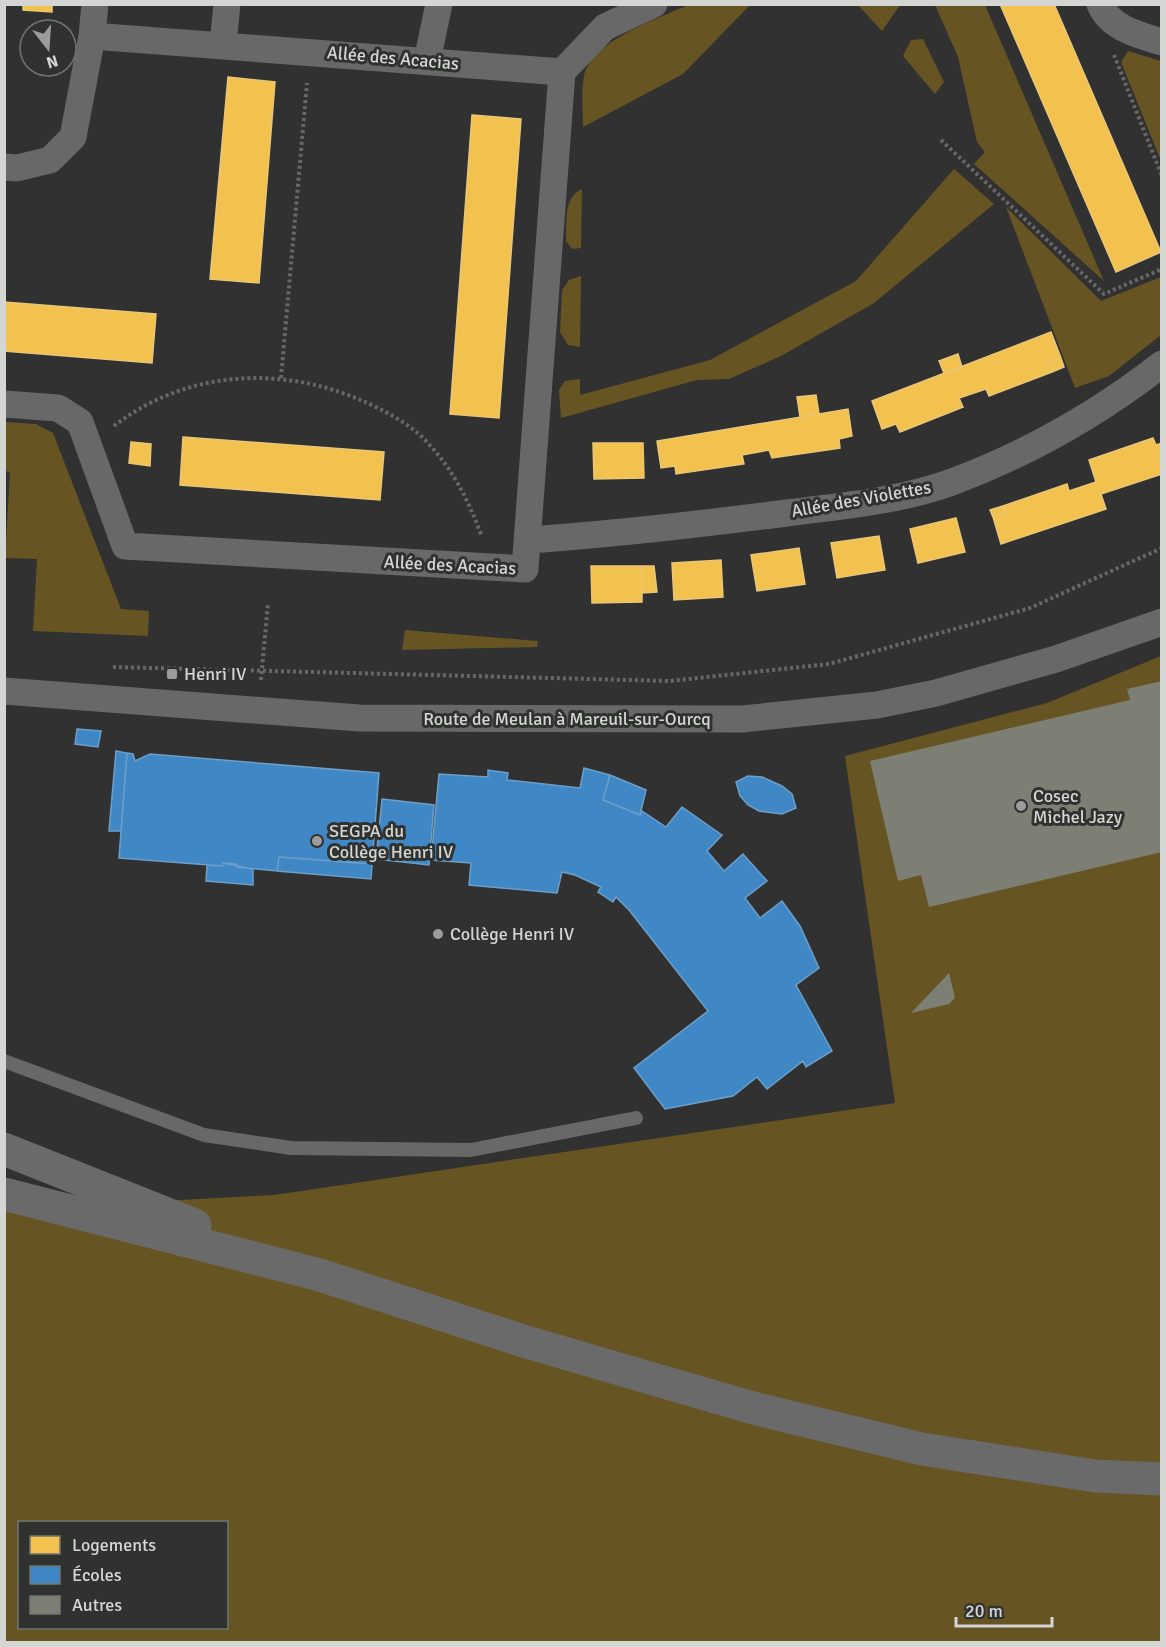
<svg xmlns="http://www.w3.org/2000/svg" width="1166" height="1647" font-family="Signika,sans-serif">
  <style>
    .green { fill: #665423; fill-rule: evenodd }
    .homes { fill: #f2c14e; stroke: #e9c776; stroke-width: 1.5 }
    .schools { fill: #3f88c5; stroke: #6c9fca; stroke-width: 1.5 }
    .building { fill: #7d7f74 }
    .lines { fill: none; stroke-linecap: round; stroke-linejoin: round }
    .path { stroke: #676767; stroke-width: 4; stroke-dasharray: 3 3; stroke-linecap: butt }
    .lane { stroke: #676867; stroke-width: 14 }
    .street { stroke: #676867; stroke-width: 27 }
    .secondary { stroke: #6a6a6a; stroke-width: 33 }
    .poi-dot { fill: #9b9c9b; stroke: #303230; stroke-width: 2 }
    .labels { text-anchor: middle; stroke-width: 6; stroke-linejoin: round; paint-order: stroke }
    .street-label { font-size: 18px; fill: #d4d6d4; stroke: #303230 }
    .poi-label { font-size: 18px; fill: #d4d6d4; stroke: #303230; text-anchor: start }
  </style>
  <rect width="100%" height="100%" fill="#313131"/>
  <!-- green -->
  <path class="green" d="M688,5H750L683,74L583,127C583,111 581,92 584,76C591,41 659,18 688,5Z
    M858,5H900L882,31Z
    M935,5H985L1104,281L974,164L985,152L977,142L958,57Z
    M923,39L944,82L935,94L903,56L911,40Z
    M1128,51L1161,61V161L1121,62Z
    M954,169L994,204L874,303L781,356L729,379L697,380L561,418L559,390L565,381L580,379V395L710,360L856,281Z
    M582,189L581,248L572,249L566,241C567,223 563,197 582,189Z
    M1006,207L1101,301L1161,277V335L1109,376L1075,388Z
    M581,276L580,347L568,345L560,332L562,290L569,280Z
    M5,422L36,424L53,433L121,609L149,611L148,636L33,631L37,559L5,558L10,472L5,471Z
    M405,630L538,641L537,647L402,650Z
    M1161,656V1642H5V1209L274,1195L895,1103L845,756L1047,703ZM20,1522H226V1628H20Z"/>
  <!-- homes -->
  <path class="homes" d="M12,4H52V12L23,10V5Z
    M1000,4H1054L1161,252L1116,272Z
    M228,77L275,82L259,283L210,279Z
    M472,115L521,119L499,418L450,414Z
    M4,302L156,314L152,363L4,351Z
    M1051,332L1061,358L1048,363L1052,372L989,396L986,389L959,398L963,407L900,432L896,424L882,429L872,401Z
    M958,354L962,367L944,373L939,361Z
    M1061,358L1064,367L1052,372L1048,363Z
    M816,395L819,414L800,417L797,397Z
    M848,409L852,436L839,439L840,448L772,458L769,450L742,455L744,464L676,474L675,466L661,468L657,441Z
    M183,437L384,452L380,500L180,485Z
    M1153,438L1156,445L1162,443V474L1101,494L1106,509L1001,544L993,517L1006,513L1003,506L1067,484L1069,491L1096,482L1089,460Z
    M131,442L151,444L150,466L129,463Z
    M593,443H643L644,478L594,479Z
    M1003,506L1006,513L993,517L990,510Z
    M956,518L965,552L918,563L910,529Z
    M879,536L885,570L837,578L831,543Z
    M799,548L805,584L757,591L751,555Z
    M721,560L723,597L674,600L672,563Z
    M591,566H642V602L592,603Z
    M642,566H654L657,592L642,593Z"/>
  <!-- schools -->
  <path class="schools" d="M77,729L101,731L98,747L75,744Z
    M116,751L127,753L121,831H109Z
    M127,753L133,754L135,761L150,754L379,773L372,864L279,857L277,871L237,867L236,864L223,863L222,866L119,858Z
    M584,768L610,775L603,800L640,815L642,811L666,827L682,807L722,835L707,851L724,871L743,854L767,881L745,898L760,918L782,901L800,926L819,968L796,985L832,1051L806,1067L803,1061L767,1089L757,1077L733,1096L665,1109L634,1068L708,1011L629,910L616,897L613,902L598,892L601,887L575,875L562,872L557,893L469,885L471,863L431,860L439,774L488,777V770L508,773L507,780L580,788Z
    M610,775L646,790L640,815L603,800Z
    M748,776L762,777L782,786L792,794L796,808L782,814L759,811L748,805L740,796L736,782Z
    M382,799L434,805L429,865L376,859Z
    M279,857L372,864L371,879L277,871Z
    M223,863L253,869V885L206,881L207,865L222,866Z"/>
  <!-- building -->
  <path class="building" d="M1162,681V852L929,907L921,875L898,881L870,761L1130,700L1127,689Z
    M949,973L955,998L949,1004L911,1013Z"/>
  <g class="lines">
    <!-- path -->
    <path class="path" d="M1114,55L1162,176
      M941,140L1104,294L1162,269
      M281,378L307,83
      M114,426C186,370 281,365 363,401C383,410 409,423 425,440C453,469 468,499 482,537
      M113,667L670,681L829,664L1030,608L1162,548
      M261,680L268,603"/>
    <!-- lane -->
    <path class="lane" d="M4,1061L204,1135L291,1148L471,1150L636,1118"/>
    <!-- street -->
    <path class="street" d="M95,4L92,36L562,72
      M1100,4C1110,28 1138,35 1162,42
      M223,44L227,4
      M427,61L439,4
      M4,167L17,168L50,160L73,137L92,36
      M4,404L58,408L80,422L125,546L525,569L562,72L605,27L654,4
      M529,540C616,534 701,524 787,513C842,506 900,501 952,482C1027,454 1099,413 1162,364
      M4,691L359,718L742,719L877,705L936,693L1056,659L1162,622"/>
    <!-- secondary -->
    <path class="secondary" d="M4,1149L195,1225
      M4,1194L320,1275L523,1341L753,1408L922,1449L1095,1476L1162,1479"/>
  </g>
  <!-- markers -->
  <g class="poi-dot">
    <rect x="166" y="668" width="12" height="12" rx="3"/>
    <circle cx="1021" cy="806" r="6"/>
    <circle cx="317" cy="841" r="6"/>
    <circle cx="438" cy="934" r="6"/>
  </g>
  <g class="labels">
    <!-- street labels -->
    <g class="street-label">
      <text transform="translate(393 58) rotate(5)" y="6">Allée des Acacias</text>
      <text transform="translate(861 499) rotate(-10)" y="6">Allée des Violettes</text>
      <text transform="translate(450 565) rotate(3)" y="6">Allée des Acacias</text>
      <text x="567" y="725">Route de Meulan à Mareuil-sur-Ourcq</text>
    </g>
    <!-- poi labels -->
    <g class="poi-label">
      <text x="184" y="680">Henri IV</text>
      <text x="1033" y="802">Cosec<tspan x="1033" dy="21">Michel Jazy</tspan></text>
      <text x="329" y="837">SEGPA du<tspan x="329" dy="21">Collège Henri IV</tspan></text>
      <text x="450" y="940">Collège Henri IV</text>
    </g>
  </g>
  <!-- border -->
  <rect width="1166" height="1647" fill="none" stroke="#d4d6d4" stroke-width="12"/>
  <!-- legend -->
  <rect x="18" y="1521" width="210" height="108" fill="#303230" stroke="#727472" stroke-width="1.5"/>
  <rect x="30" y="1536" width="30" height="18" fill="#f2c14e" stroke="#727472" stroke-width="1.5"/>
  <text x="72" y="1551" font-size="18" fill="#d4d6d4">Logements</text>
  <rect x="30" y="1566" width="30" height="18" fill="#3f88c5" stroke="#727472" stroke-width="1.5"/>
  <text x="72" y="1581" font-size="18" fill="#d4d6d4">Écoles</text>
  <rect x="30" y="1596" width="30" height="18" fill="#7d7f74" stroke="#727472" stroke-width="1.5"/>
  <text x="72" y="1611" font-size="18" fill="#d4d6d4">Autres</text>
  <!-- north arrow -->
  <g transform="translate(48 48) rotate(163)"><circle r="28" fill="#303230" stroke="#727472" stroke-width="1.5"/>
  <path d="M0-4.5L10 22L0 15L-10 22Z" fill="#9b9c9b"/>
  <text y="-9" font-size="16" font-weight="bold" text-anchor="middle" fill="#d4d6d4">N</text>
  </g>
  <!-- scale -->
  <path d="M956 1617v9h96v-9" fill="none" stroke="#d4d6d4" stroke-width="3"/>
  <text x="965" y="1617" font-size="18" fill="#d4d6d4" stroke="#303230" stroke-width="4.5" paint-order="stroke">20 m</text>
</svg>
